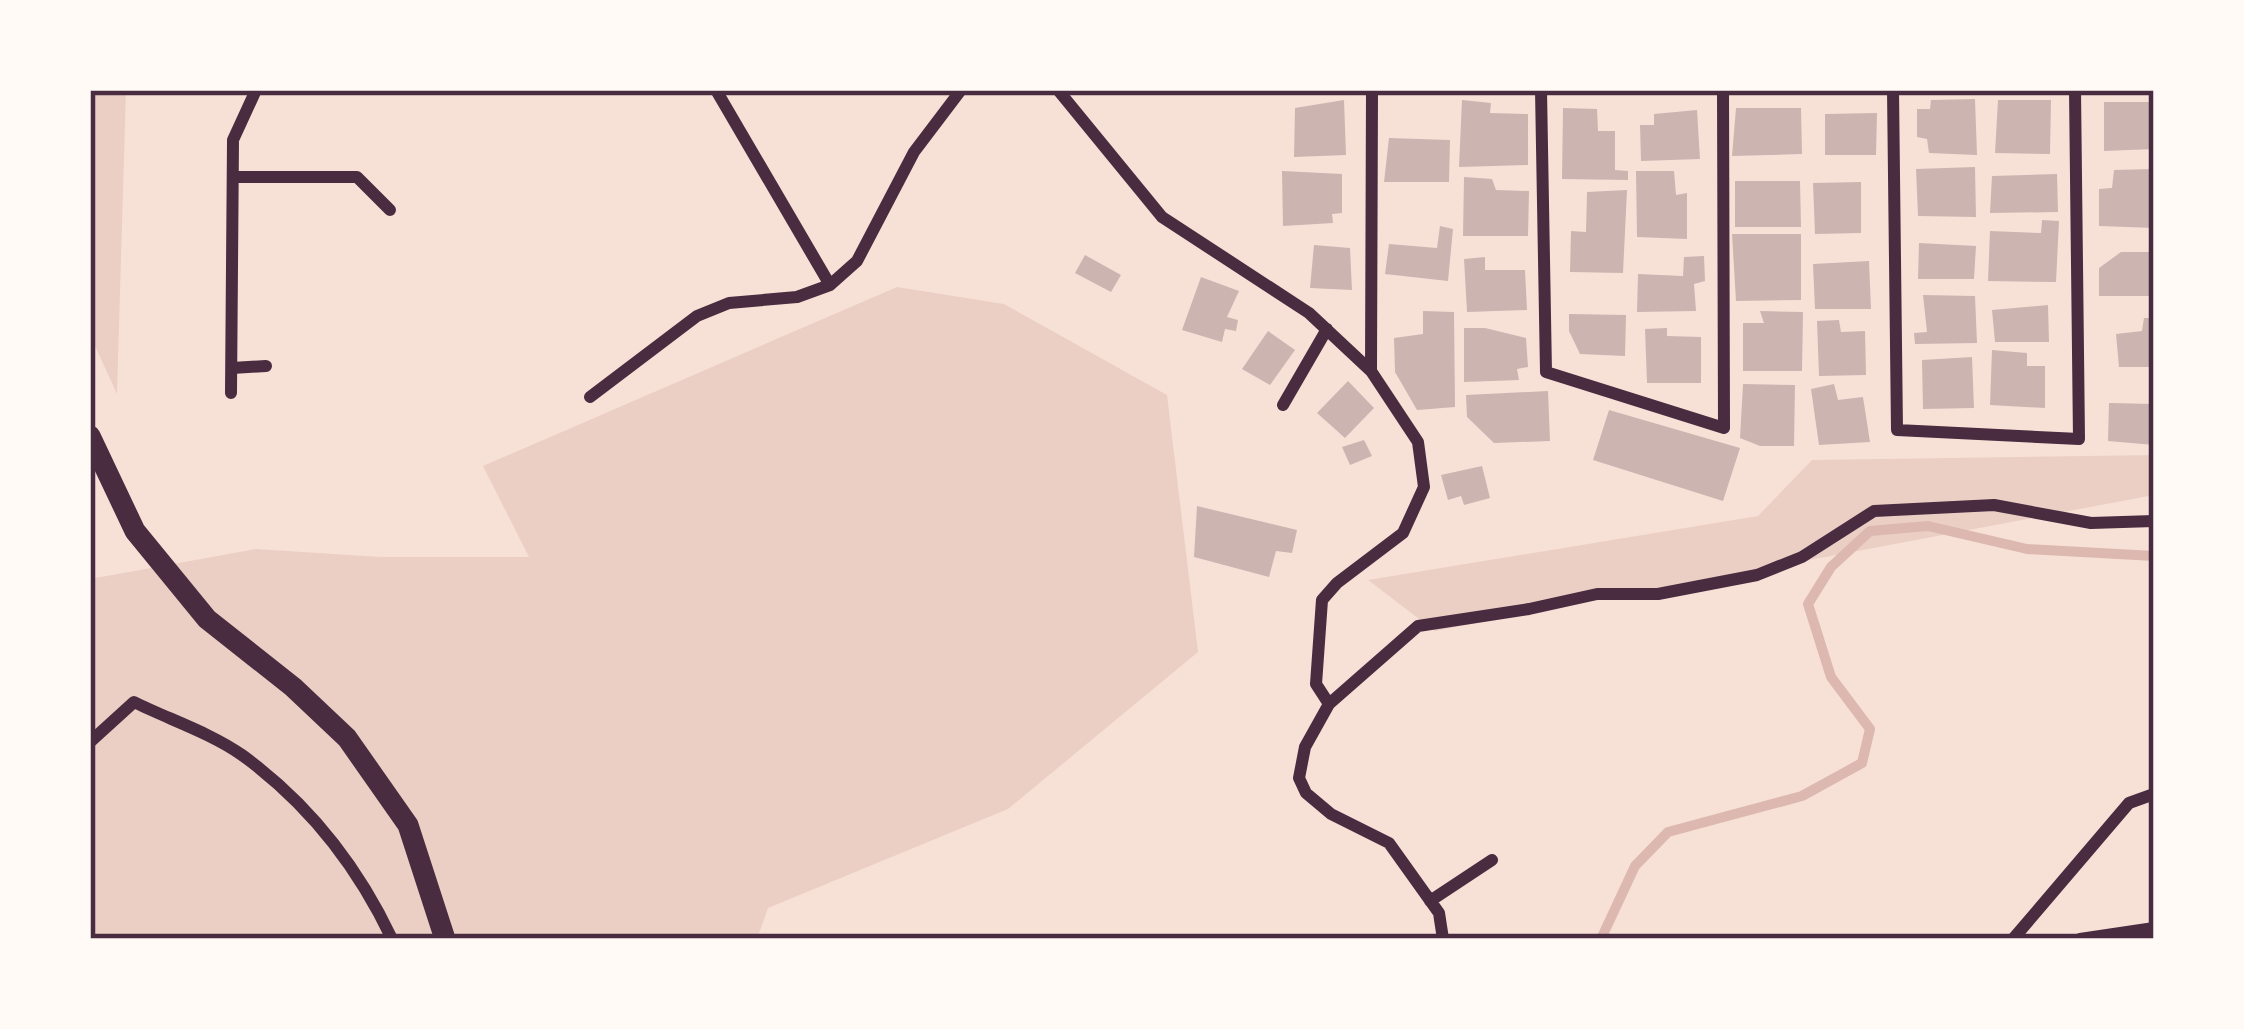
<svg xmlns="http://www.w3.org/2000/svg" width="2244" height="1029" font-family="Overpass,sans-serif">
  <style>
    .green { fill: #ebcfc5 }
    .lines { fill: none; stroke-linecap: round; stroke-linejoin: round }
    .stream { stroke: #dcb8b0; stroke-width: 10 }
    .building { fill: #ccb4b1 }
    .minor { stroke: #4a2c40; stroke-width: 12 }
    .tertiary { stroke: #4a2c40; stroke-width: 21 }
    .neatline { fill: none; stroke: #4a2c40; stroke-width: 4.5 }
  </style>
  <rect width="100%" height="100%" fill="#f7e1d7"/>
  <!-- green -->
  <path class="green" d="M90,90H126L117,394L90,335Z
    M897,287L1004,304L1167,395L1198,652L1008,809L768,908L757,939H90V579L256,549L380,557H529L483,466Z
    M2154,455V495L1435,631L1368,580L1758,516L1812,460Z"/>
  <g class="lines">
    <!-- stream -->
    <path class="stream" d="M1601,939L1635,866L1668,832L1802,796L1862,763L1870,729L1831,677L1808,604L1831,567L1870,531L1928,526L2027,549L2154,556"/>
  </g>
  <!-- building -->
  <path class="building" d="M1975,99L1977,155L1929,153L1927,139L1917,137V109H1930L1931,100Z
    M1344,100L1346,155L1294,157L1295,108Z
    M1462,100L1491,103L1490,113L1528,114V165L1459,167Z
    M1998,100H2051L2050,154L1995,153Z
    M2104,102H2154V149L2104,151Z
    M1563,108L1597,109L1598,131H1615V170L1628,171V180L1562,179Z
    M1736,108H1801L1802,154L1732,156Z
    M1697,110L1700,159L1641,161L1640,125H1654V114Z
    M1877,113L1876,155H1825V114Z
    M1389,138L1450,140L1449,182H1384Z
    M1975,167L1976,217L1918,216L1916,169Z
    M2154,169V228L2099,226V189L2112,188L2114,170Z
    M1282,171L1342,174V213L1332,214L1333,223L1283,226Z
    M1636,171H1674L1676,195L1687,193V239L1637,237Z
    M2057,174L2058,212L1990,213L1992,176Z
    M1464,177L1492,179L1496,190L1529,191L1528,236H1463Z
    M1735,181H1800L1801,227H1735Z
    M1861,182V233L1815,234L1813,183Z
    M1627,190L1623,273L1570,272L1571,231L1586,232L1587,192Z
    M2042,220L2059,221L2056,282L1988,281L1990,231L2041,233Z
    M1440,226L1453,229L1448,281L1385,274L1389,244L1437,248Z
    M1732,234H1801V300L1736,301Z
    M1919,243L1976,246L1974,279H1918Z
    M1314,245L1350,248L1352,290L1310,288Z
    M2121,252H2154V296H2099V268Z
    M1085,255L1121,275L1111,292L1075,273Z
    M1704,256L1705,281L1694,284L1696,311L1637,312L1638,274L1683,276L1684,257Z
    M1485,257V270H1525L1527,310L1467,312L1464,259Z
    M1869,261L1871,309H1815L1813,264Z
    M1201,277L1239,291L1227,317L1238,320L1236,331L1225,329L1222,342L1182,330Z
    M1923,295L1975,296L1977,343L1915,344L1914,333L1927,332Z
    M2048,305L2049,342H1995L1992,310Z
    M1423,311L1454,312L1455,407L1417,410L1395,372L1394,338L1423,334Z
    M1760,311L1803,312L1802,371H1743V323H1764Z
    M1569,314L1626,315L1625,356L1580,354L1569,331Z
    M2144,318H2154V367H2119L2116,334L2142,331Z
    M1839,320L1841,332L1865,331L1866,375L1819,376L1817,321Z
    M1464,328H1485L1526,338L1528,367L1517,369L1519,380L1464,382Z
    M1667,328V336L1701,337V383H1647L1645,329Z
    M1268,331L1295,350L1270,385L1242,369Z
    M1992,350L2027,353V366H2045V408L1990,405Z
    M1972,357L1974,408L1923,409L1922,360Z
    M1348,381L1374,408L1345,438L1317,413Z
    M1743,384L1795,385L1794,446H1760L1740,438Z
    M1834,384L1838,400L1863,397L1870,442L1819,445L1811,389Z
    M1548,391L1550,441L1494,443L1467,417L1466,395Z
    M2109,403L2154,404V445L2108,441Z
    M1609,410L1740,448L1723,501L1593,460Z
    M1364,440L1372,456L1350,465L1342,447Z
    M1482,466L1490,498L1464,505L1461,496L1448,500L1441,475Z
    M1197,506L1297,530L1292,553L1276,551L1269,577L1194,557Z"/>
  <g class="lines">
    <!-- minor -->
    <path class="minor" d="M716,90L830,285
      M1058,90L1162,217L1309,313L1371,371L1418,442L1424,487L1403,533L1337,583L1322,600L1316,684L1329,704
      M1541,90L1546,372L1724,428L1723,90
      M1893,90L1897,430L2079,439L2075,90
      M235,177H357L390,210
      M232,368L266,366
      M1371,371L1372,90
      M231,393L233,140L256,90
      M590,397L697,316L729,303L797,297L830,285L857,261L914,152L961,90
      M1283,405L1327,329
      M90,742L134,702C168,719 211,733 242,755C308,803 357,865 392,939
      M1430,901L1492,860
      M1443,939L1439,913L1389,843L1331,814L1306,793L1299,778L1305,747L1329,704L1418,626L1529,609L1597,594H1658L1757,575L1802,557L1874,511L1994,505L2091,523L2154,521
      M2013,939L2129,803L2154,794
      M2080,939L2154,928"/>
    <!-- tertiary -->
    <path class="tertiary" d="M90,436L135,531L207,619L293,687L347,738L408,825L445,939"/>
  </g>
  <!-- border -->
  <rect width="2244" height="1029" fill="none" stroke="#fffaf5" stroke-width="186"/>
  <rect x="93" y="93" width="2058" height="843" class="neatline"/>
</svg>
